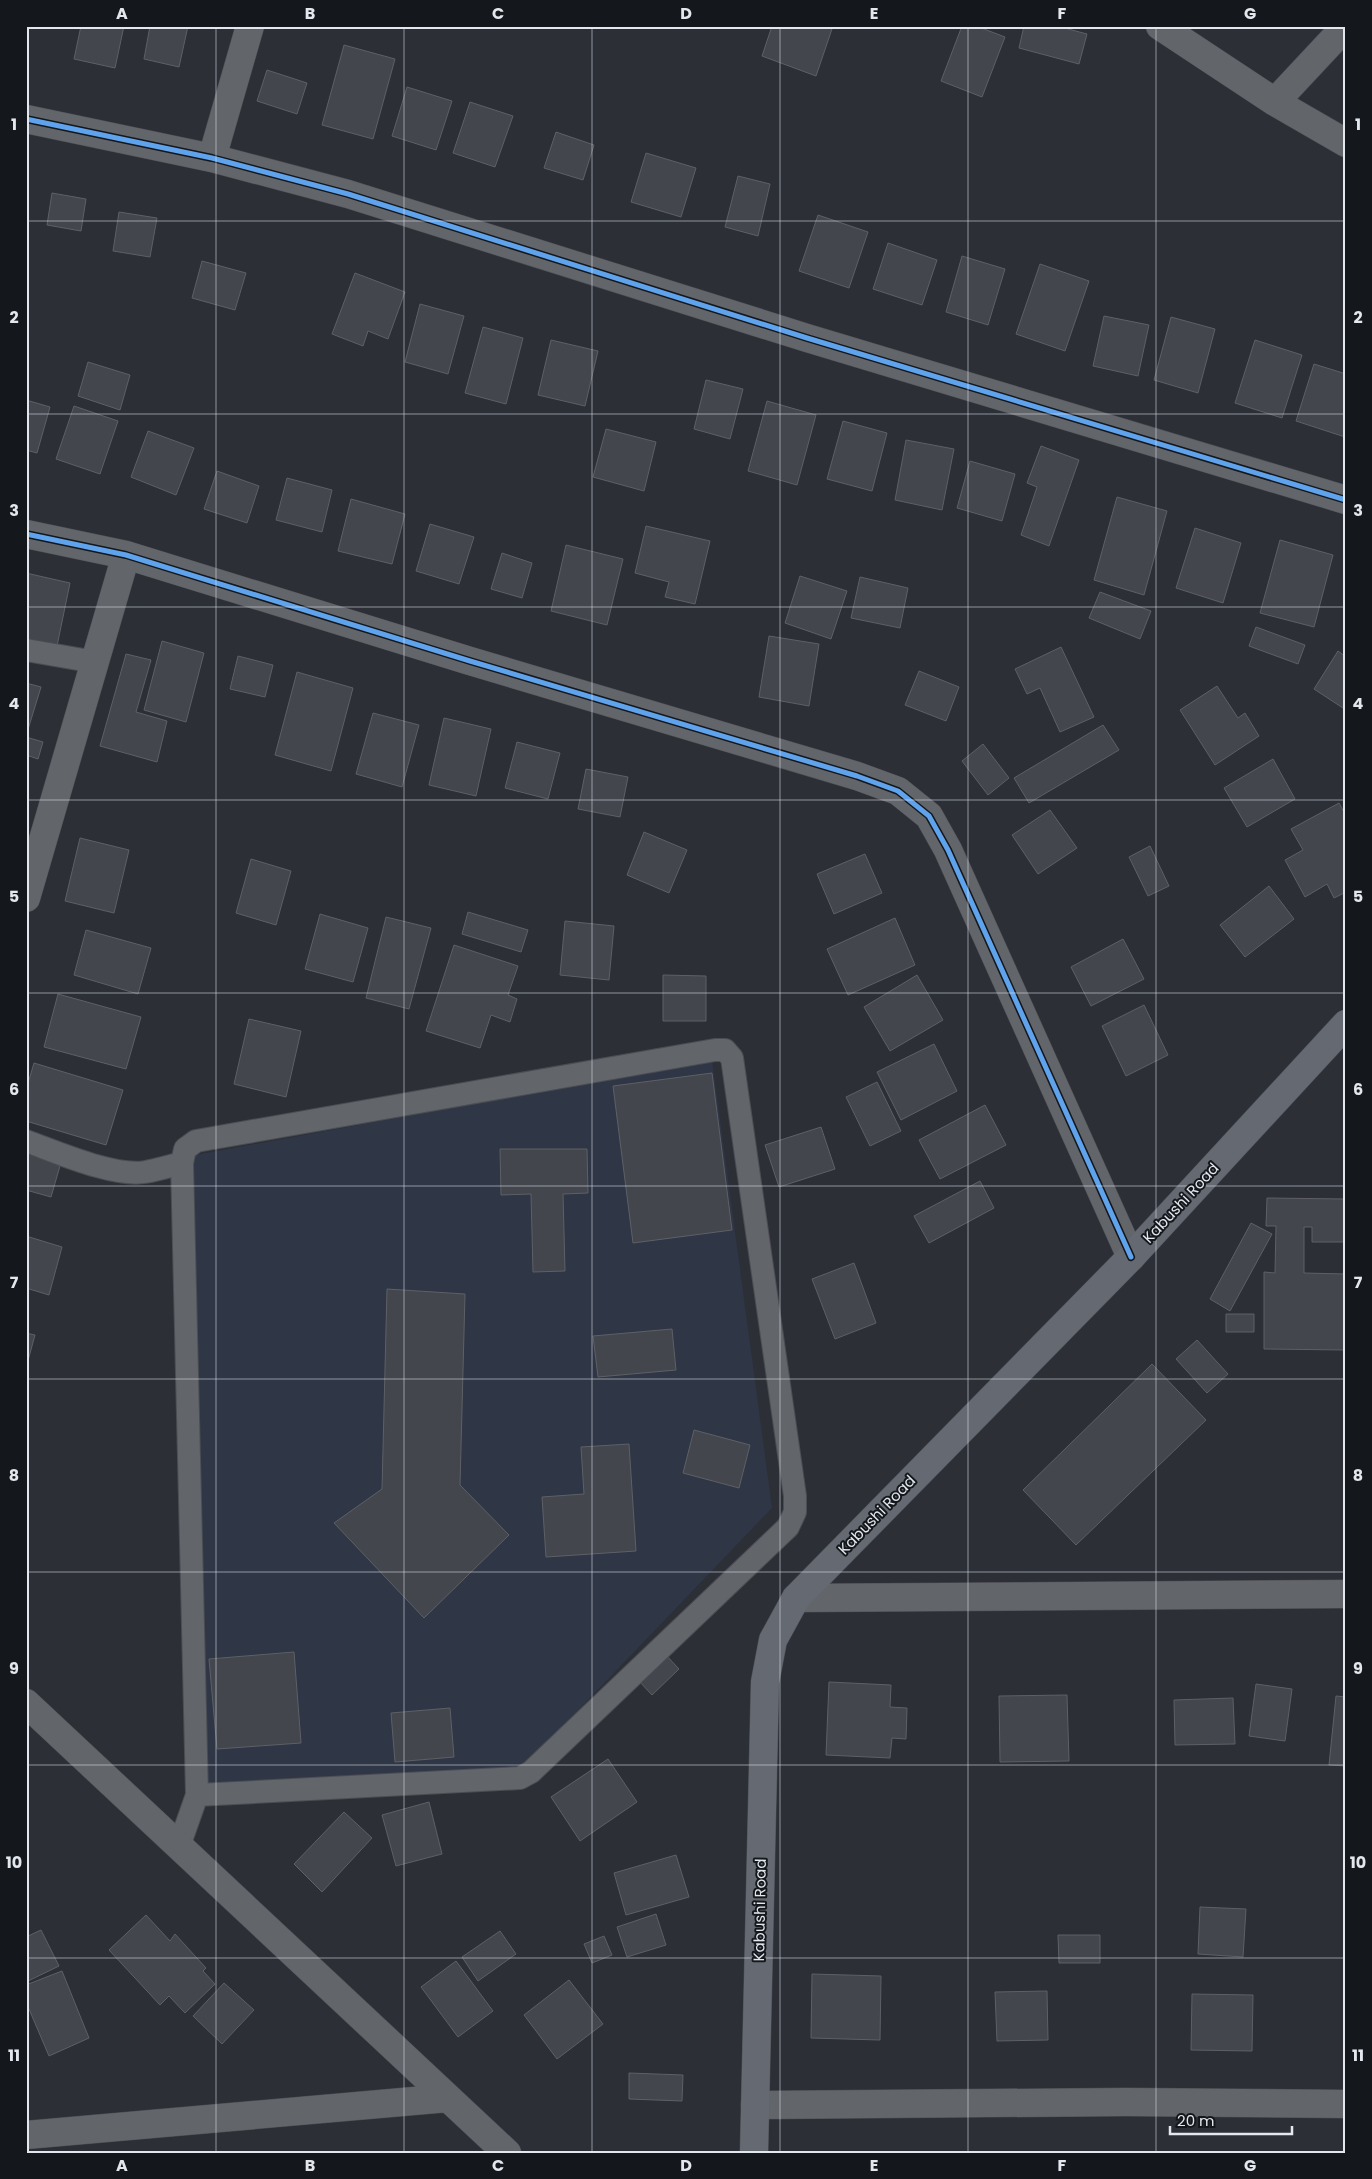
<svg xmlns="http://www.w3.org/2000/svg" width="1372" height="2179" font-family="Poppins,sans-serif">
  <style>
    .built { fill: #2f3646 }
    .building { fill: #43464c; stroke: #5e6066 }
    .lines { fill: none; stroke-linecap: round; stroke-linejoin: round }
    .service-casing { stroke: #4b4d53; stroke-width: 24 }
    .minor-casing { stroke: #4b4d53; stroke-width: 29 }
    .secondary-casing { stroke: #4b4d53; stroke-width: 29 }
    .service { stroke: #62656a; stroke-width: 22 }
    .minor { stroke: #62656a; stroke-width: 28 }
    .secondary { stroke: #656971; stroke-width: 28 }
    .cycleway-casing { stroke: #14171b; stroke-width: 8 }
    .cycleway { stroke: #60a3ed; stroke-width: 5 }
    .grid { fill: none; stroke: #e3e7ee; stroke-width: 1; stroke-opacity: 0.55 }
    .labels { text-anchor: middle; stroke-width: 4; stroke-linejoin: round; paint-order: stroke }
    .street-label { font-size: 15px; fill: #e3e7ee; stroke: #14171b }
    .neatline { fill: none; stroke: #e3e7ee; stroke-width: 2 }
    .grid-label { font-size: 16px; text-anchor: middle; font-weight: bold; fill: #e3e7ee }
  </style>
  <rect width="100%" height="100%" fill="#2c2f36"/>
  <!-- built -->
  <path class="built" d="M712,1060L772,1508L521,1770L204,1789L190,1156Z"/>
  <!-- building -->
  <path class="building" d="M81,26H124L115,68L74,59Z
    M150,26H188L179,67L144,59Z
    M772,26H833L816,76L762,56Z
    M962,26H976L1005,37L982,97L941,81Z
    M1024,26H1057L1087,34L1079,64L1019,48Z
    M344,45L395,59L373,139L322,125Z
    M267,70L307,83L297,114L257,101Z
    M407,87L452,101L436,150L392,136Z
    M470,102L513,116L495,167L453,153Z
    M556,132L594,145L583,180L544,168Z
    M646,153L696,168L681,217L631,202Z
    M738,176L770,184L758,236L725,227Z
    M52,193L86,199L81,231L47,225Z
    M119,212L157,218L150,257L113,251Z
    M818,215L868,232L849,288L799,271Z
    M888,243L937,260L922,305L873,289Z
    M962,256L1005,269L988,325L946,312Z
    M202,261L246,273L235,310L192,298Z
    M1040,264L1089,281L1065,351L1016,334Z
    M355,273L405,292L388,339L368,331L363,346L332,334Z
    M420,304L464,316L448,374L405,362Z
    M1104,316L1149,325L1138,376L1093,366Z
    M1171,317L1215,329L1198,393L1154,380Z
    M483,327L523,338L506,404L465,393Z
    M551,340L598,351L585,406L538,395Z
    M1255,340L1302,355L1282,418L1235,403Z
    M88,362L130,375L120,410L78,396Z
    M1314,364L1346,374L1345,437L1296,421Z
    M706,380L743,389L730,439L694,429Z
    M26,400L50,407L37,453L26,450Z
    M767,401L816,415L797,485L748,471Z
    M74,406L118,421L100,474L56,459Z
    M843,421L887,433L872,491L827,479Z
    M606,429L656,442L644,491L593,477Z
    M148,431L194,448L176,495L131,477Z
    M906,440L954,449L942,510L895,500Z
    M1041,446L1079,460L1049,546L1021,535L1037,487L1027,483Z
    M970,461L1015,474L1002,521L957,508Z
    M217,471L259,486L247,523L204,509Z
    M287,478L332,490L322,532L276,520Z
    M1117,497L1167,511L1144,595L1094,580Z
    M351,499L405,514L392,564L338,551Z
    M430,524L474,537L459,584L416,571Z
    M646,526L710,541L695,604L665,597L669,582L635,573Z
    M1195,528L1241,543L1223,603L1176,588Z
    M1280,540L1333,555L1314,627L1260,613Z
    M566,545L623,559L607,625L551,611Z
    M502,553L532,563L522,598L491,589Z
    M26,573L70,583L57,646L26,640Z
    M800,576L847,591L831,639L785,623Z
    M860,577L908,588L900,628L851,618Z
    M1100,592L1151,611L1140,639L1089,618Z
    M1256,627L1305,645L1298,664L1249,646Z
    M769,636L819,644L809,706L759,697Z
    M162,641L204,653L186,722L144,710Z
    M1061,647L1094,717L1060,732L1040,688L1027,694L1015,669Z
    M1338,651L1346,657V710L1314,689Z
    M126,654L151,660L136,712L167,721L157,762L100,746Z
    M238,656L273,665L265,697L230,689Z
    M919,671L959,687L946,721L905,705Z
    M297,672L353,688L331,771L275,755Z
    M26,683L41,687L26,736Z
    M1217,686L1238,718L1245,713L1259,736L1215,765L1180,710Z
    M373,713L419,725L402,787L356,774Z
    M444,718L491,729L476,796L429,785Z
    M1103,725L1119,750L1029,803L1014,778Z
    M26,737L43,742L38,759L26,755Z
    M517,742L560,753L548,799L505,788Z
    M983,744L1009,778L988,795L962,761Z
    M1273,759L1295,799L1247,827L1224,788Z
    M586,769L628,777L620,817L578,809Z
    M1339,803L1346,816V892L1334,898L1327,884L1305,897L1285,860L1303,850L1291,829Z
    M1050,810L1077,848L1038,874L1012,835Z
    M644,832L687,850L669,893L627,875Z
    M80,838L129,850L114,913L65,901Z
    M1150,846L1169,886L1148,896L1129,857Z
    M865,854L882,893L834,914L817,874Z
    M251,859L291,871L276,925L236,913Z
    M1269,886L1294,919L1245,957L1220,925Z
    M468,912L528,930L521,952L462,934Z
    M320,914L368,928L353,982L305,969Z
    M386,917L431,928L409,1009L366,998Z
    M895,918L915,965L848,995L827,949Z
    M565,921L614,926L609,980L560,975Z
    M86,930L151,948L138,994L74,975Z
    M1123,939L1144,979L1091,1006L1071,967Z
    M454,945L518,966L508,995L517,999L510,1022L491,1015L480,1048L426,1031Z
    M663,975L706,976V1021H663Z
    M917,975L943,1020L890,1051L864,1007Z
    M58,994L141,1017L126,1069L44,1047Z
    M1144,1005L1168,1055L1126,1076L1102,1026Z
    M249,1019L301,1031L286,1097L234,1084Z
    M934,1044L957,1091L901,1120L877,1072Z
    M34,1063L123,1090L106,1145L26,1121V1090Z
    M712,1073L732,1230L633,1243L613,1086Z
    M877,1082L901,1131L870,1146L846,1097Z
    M985,1105L1006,1145L940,1179L919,1140Z
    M821,1127L835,1169L779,1187L765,1145Z
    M26,1148L62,1159L51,1197L26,1190Z
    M500,1149H587L588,1193L563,1194L565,1271L533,1272L531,1194L501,1195Z
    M980,1181L994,1208L929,1243L914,1216Z
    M1267,1198L1346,1199V1242H1312V1227H1304V1273L1346,1274V1350L1264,1349V1272L1275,1273L1276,1226H1266Z
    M1251,1223L1272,1234L1230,1311L1210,1299Z
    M26,1236L62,1247L49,1295L26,1288Z
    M854,1263L876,1323L835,1339L812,1279Z
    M387,1289L465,1294L460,1485L509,1535L424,1618L334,1523L382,1489Z
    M1226,1314H1254V1332H1226Z
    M672,1329L676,1370L598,1377L593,1336Z
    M26,1333L35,1335L26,1368Z
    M1197,1340L1228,1374L1207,1393L1176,1359Z
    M1152,1364L1206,1420L1076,1545L1023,1490Z
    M694,1430L750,1445L739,1488L683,1473Z
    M629,1444L636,1551L546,1557L542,1497L584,1494L581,1447Z
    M294,1652L301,1743L217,1749L209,1659Z
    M665,1654L679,1669L652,1695L638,1680Z
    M829,1682L891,1685L890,1707L907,1708L906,1739L892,1738L890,1758L826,1755Z
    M1256,1684L1292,1689L1285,1741L1249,1736Z
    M1067,1695L1069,1761L1000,1762L999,1696Z
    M1336,1696L1346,1697V1766L1329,1765Z
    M1233,1698L1235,1744L1175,1745L1174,1700Z
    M450,1708L454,1757L395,1762L391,1713Z
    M608,1759L637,1802L580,1841L551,1797Z
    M429,1802L442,1854L396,1866L382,1815Z
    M344,1812L372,1838L322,1892L294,1864Z
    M676,1855L689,1897L626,1915L614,1873Z
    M1200,1907L1246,1909L1243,1957L1198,1954Z
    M656,1914L666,1945L627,1957L617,1927Z
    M146,1915L170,1941L175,1934L206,1968L203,1971L215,1984L185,2013L169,1996L160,2005L109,1950Z
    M41,1930L59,1966L26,1982V1937Z
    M500,1931L516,1954L478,1981L462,1957Z
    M1058,1935H1100V1963H1059Z
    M604,1936L612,1955L592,1963L584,1944Z
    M456,1961L493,2011L458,2037L421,1987Z
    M62,1971L89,2038L49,2056L26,2002V1985Z
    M812,1974L881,1976L880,2040L811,2038Z
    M569,1980L603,2024L557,2059L524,2015Z
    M224,1983L254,2010L222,2044L193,2016Z
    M1047,1991L1048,2040L997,2041L995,1992Z
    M1192,1994L1253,1995L1252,2051L1191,2050Z
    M629,2073L683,2075L682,2101L629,2099Z"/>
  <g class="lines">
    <defs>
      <path id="service" d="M26,650L95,662
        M26,1141C57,1152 113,1177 145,1172C157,1170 170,1166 182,1163
        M179,1846L197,1795L520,1778L531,1772L788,1527L795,1512V1496L732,1058L725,1050H715L196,1141L185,1149L182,1163L197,1795"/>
      <path id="minor" d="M1160,26L1275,102L1346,143
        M1275,102L1346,26
        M26,119L212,158L348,194L807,338L1346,500
        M212,158L250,26
        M26,534L126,555L470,661L857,776L898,791L929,816L948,850L1131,1257
        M26,898L126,555
        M796,1598L1346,1594
        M26,1703L507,2153
        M755,2105L1126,2102L1346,2104
        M26,2135L448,2098"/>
      <path id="secondary" d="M754,2153L765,1682L773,1640L796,1598L1131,1257L1346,1024"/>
    </defs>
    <!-- service casing -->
    <use href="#service" class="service-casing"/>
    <!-- minor casing -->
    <use href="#minor" class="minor-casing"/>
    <!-- secondary casing -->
    <use href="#secondary" class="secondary-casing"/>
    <!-- service -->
    <use href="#service" class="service"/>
    <!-- minor -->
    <use href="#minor" class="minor"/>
    <!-- secondary -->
    <use href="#secondary" class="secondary"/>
    <defs>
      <path id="cycleway" d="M26,119L212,158L348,194L807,338L1346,500
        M26,534L126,555L470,661L857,776L898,791L929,816L948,850L1131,1257"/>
    </defs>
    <!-- cycleway casing -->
    <use href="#cycleway" class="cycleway-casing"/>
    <!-- cycleway -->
    <use href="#cycleway" class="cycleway"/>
  </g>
  <!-- grid -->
  <path class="grid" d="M216,26V2153M404,26V2153M592,26V2153M780,26V2153M968,26V2153M1156,26V2153M26,221H1346M26,414H1346M26,607H1346M26,800H1346M26,993H1346M26,1186H1346M26,1379H1346M26,1572H1346M26,1765H1346M26,1958H1346"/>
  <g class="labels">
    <!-- street labels -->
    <g class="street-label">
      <text transform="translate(1181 1203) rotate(-47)" y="5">Kabushi Road</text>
      <text transform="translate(877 1515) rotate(-46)" y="5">Kabushi Road</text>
      <text transform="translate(760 1910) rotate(-89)" y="5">Kabushi Road</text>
    </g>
  </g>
  <!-- border -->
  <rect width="1372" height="2179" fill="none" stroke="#14171b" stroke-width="55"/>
  <!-- scale -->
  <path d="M1170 2126v8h122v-8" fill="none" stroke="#e3e7ee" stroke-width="2.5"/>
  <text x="1177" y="2126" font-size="15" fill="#e3e7ee" stroke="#14171b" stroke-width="4" paint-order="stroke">20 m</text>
  <rect x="28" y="28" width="1316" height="2124" class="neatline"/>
  <g class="grid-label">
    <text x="122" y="19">A</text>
    <text x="310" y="19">B</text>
    <text x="498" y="19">C</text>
    <text x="686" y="19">D</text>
    <text x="874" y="19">E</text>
    <text x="1062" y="19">F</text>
    <text x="1250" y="19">G</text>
    <text x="14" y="130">1</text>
    <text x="1358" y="130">1</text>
    <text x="14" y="323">2</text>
    <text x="1358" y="323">2</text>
    <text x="14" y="516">3</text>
    <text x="1358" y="516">3</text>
    <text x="14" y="709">4</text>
    <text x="1358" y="709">4</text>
    <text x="14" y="902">5</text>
    <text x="1358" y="902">5</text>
    <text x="14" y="1095">6</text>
    <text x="1358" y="1095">6</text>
    <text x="14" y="1288">7</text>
    <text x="1358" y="1288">7</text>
    <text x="14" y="1481">8</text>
    <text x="1358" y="1481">8</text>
    <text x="14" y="1674">9</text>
    <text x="1358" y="1674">9</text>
    <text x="14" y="1868">10</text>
    <text x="1358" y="1868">10</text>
    <text x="14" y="2061">11</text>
    <text x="1358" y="2061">11</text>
    <text x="122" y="2171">A</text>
    <text x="310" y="2171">B</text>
    <text x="498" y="2171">C</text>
    <text x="686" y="2171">D</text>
    <text x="874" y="2171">E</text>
    <text x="1062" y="2171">F</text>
    <text x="1250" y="2171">G</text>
  </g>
</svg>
